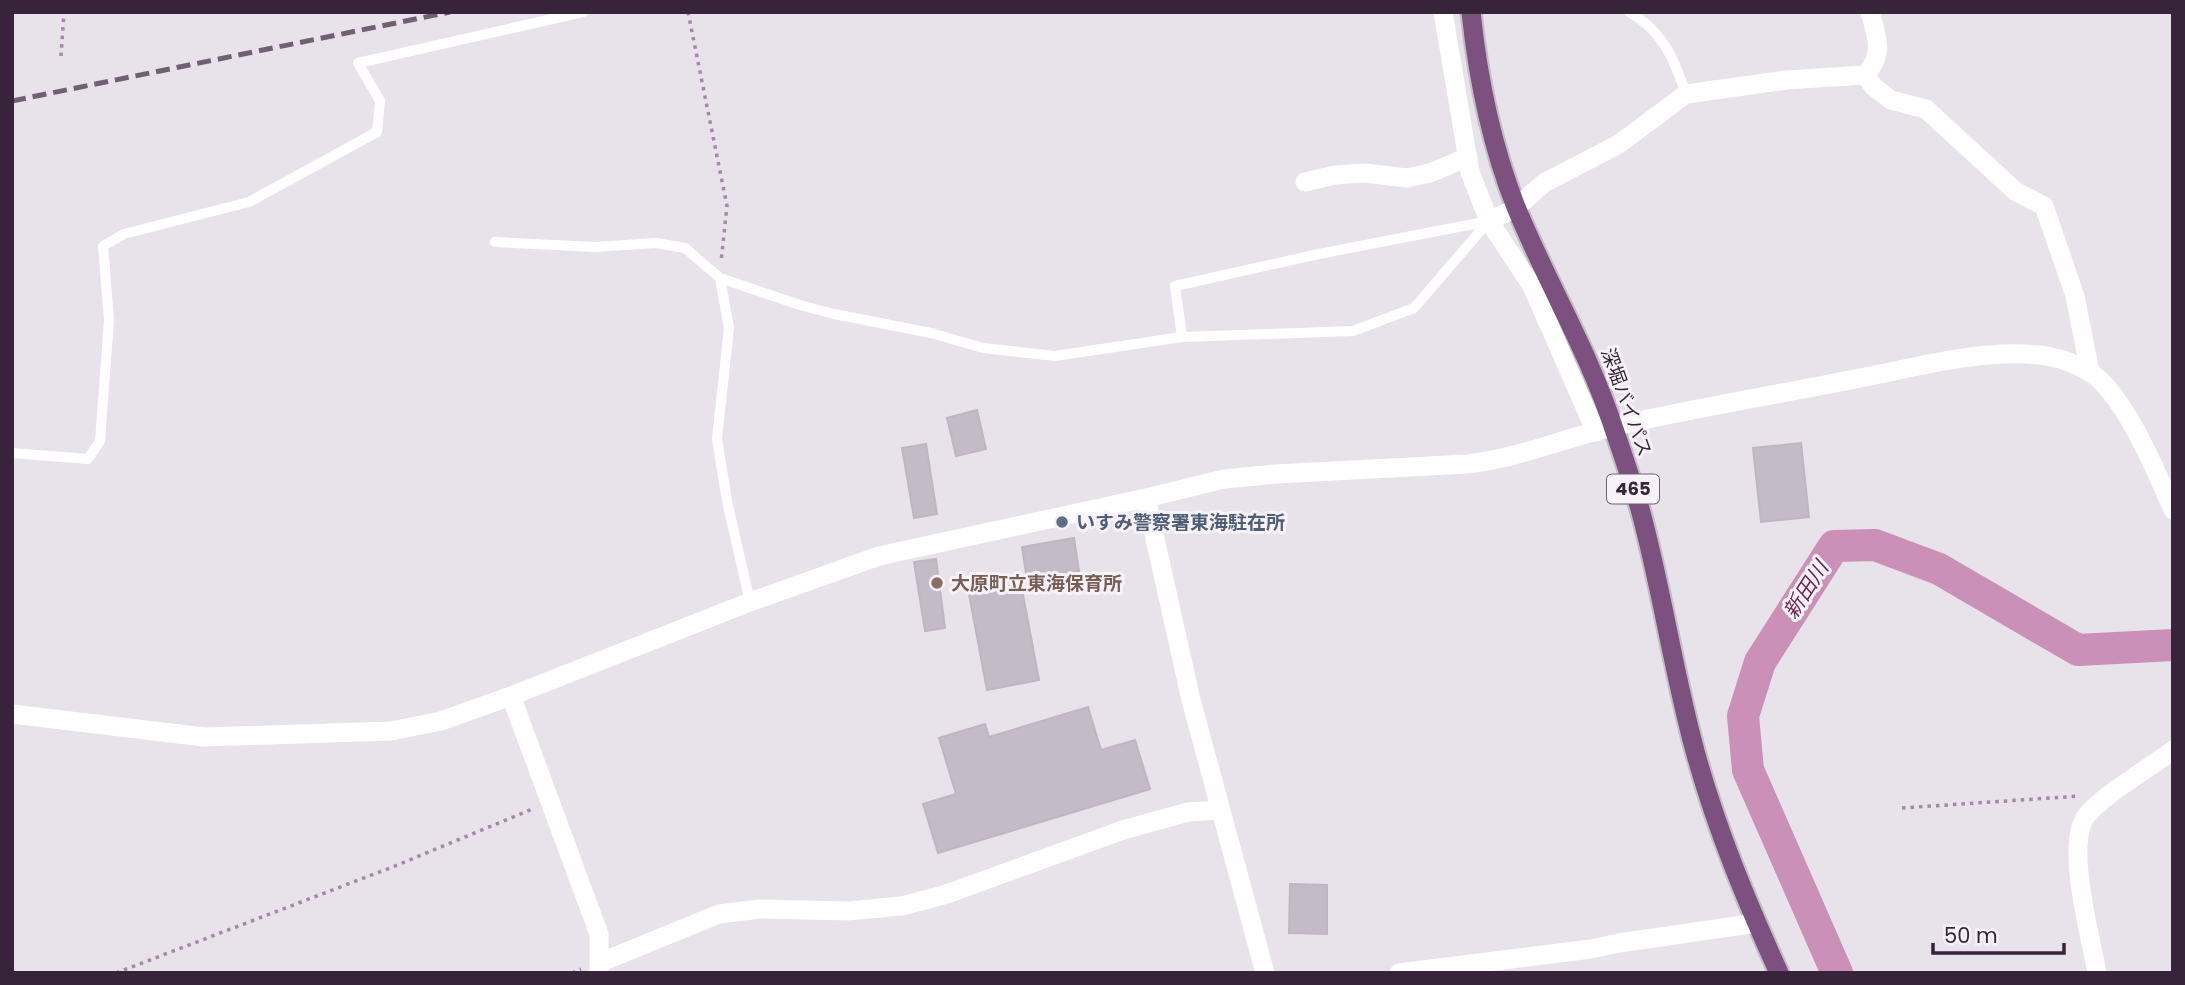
<svg xmlns="http://www.w3.org/2000/svg" width="2185" height="985" font-family="Poppins,'Noto Sans JP',sans-serif">
  <style>
    .lines { fill: none; stroke-linecap: round; stroke-linejoin: round }
    .river { stroke: #ca90b7; stroke-width: 32 }
    .building { fill: #c5bbc8; stroke: #c0b5c3; stroke-width: 2 }
    .trunk-casing { stroke: #c3bdc4; stroke-width: 23 }
    .path { stroke: #a686ab; stroke-width: 3.5; stroke-dasharray: 3.5 5; stroke-linecap: butt }
    .service { stroke: #fff; stroke-width: 10 }
    .minor { stroke: #fff; stroke-width: 19 }
    .tertiary { stroke: #fff; stroke-width: 19 }
    .trunk { stroke: #7c507f; stroke-width: 19 }
    .rail { stroke: #735f75; stroke-width: 5; stroke-dasharray: 14 7; stroke-linecap: butt }
    .service-dot { fill: #5c6f8a; stroke: #f6f2f8; stroke-width: 2.5 }
    .education-dot { fill: #8d6e63; stroke: #f6f2f8; stroke-width: 2.5 }
    .labels { text-anchor: middle; stroke-width: 6; stroke-linejoin: round; paint-order: stroke }
    .shield { fill: #f6f2f8; stroke: #716273; stroke-width: 2 }
    .shield-label { font-size: 18px; font-weight: bold; fill: #38243a }
    .street-label { font-size: 19px; fill: #38243a; stroke: #f6f2f8 }
    .service-label { font-size: 19px; font-weight: bold; fill: #4e5e75; stroke: #f6f2f8; text-anchor: start }
    .education-label { font-size: 19px; font-weight: bold; fill: #785e54; stroke: #f6f2f8; text-anchor: start }
    .water-label { font-size: 21px; font-style: italic; fill: #6f2556; stroke: #f6f2f8 }
  </style>
  <rect width="100%" height="100%" fill="#e8e2eb"/>
  <g class="lines">
    <!-- river -->
    <path class="river" d="M1837,973L1748,770L1743,716L1760,662L1834,546L1875,545L1939,569L2078,650L2173,645"/>
  </g>
  <!-- building -->
  <path class="building" d="M977,410L986,449L956,456L947,418Z
    M1801,443L1809,517L1761,522L1753,448Z
    M926,444L937,514L914,518L902,448Z
    M1074,538L1079,571L1027,580L1022,547Z
    M936,559L945,628L925,631L914,562Z
    M1021,584L1039,680L987,690L969,594Z
    M1088,707L1101,750L1135,740L1150,789L938,853L923,804L956,794L939,738L985,724L989,737Z
    M1290,884L1327,885V934L1289,933Z"/>
  <g class="lines">
    <defs>
      <path id="trunk" d="M1471,12C1478,79 1491,144 1516,207C1547,283 1588,350 1614,429C1623,455 1632,482 1640,509C1662,589 1673,671 1695,751C1716,828 1746,900 1779,973"/>
    </defs>
    <!-- trunk casing -->
    <use href="#trunk" class="trunk-casing"/>
    <!-- path -->
    <path class="path" d="M688,12L727,206L721,262
      M61,56L64,12
      M1902,808L2080,796
      M116,973L395,866L535,808
      M572,973L581,969"/>
    <!-- service -->
    <path class="service" d="M1629,12C1663,31 1674,59 1686,94
      M495,242L595,247L656,243L685,248L720,278L800,305L834,314L931,333L983,348L1055,356L1182,337L1353,331L1414,308L1489,221
      M720,278L729,328L717,439L727,501L750,602
      M1182,337L1175,286L1319,254L1489,221
      M12,453L88,459L100,441L109,320L103,246L124,234L249,202L377,132L380,101L358,63L583,12"/>
    <!-- minor -->
    <path class="minor" d="M1443,12L1470,172L1489,221L1532,286L1596,432
      M1865,75L1874,87L1891,100L1926,109L2015,191L2044,206L2075,296L2090,372
      M1305,182L1335,175L1364,173L1407,178L1430,173L1468,157
      M1489,221L1516,208L1544,183L1619,144L1686,94L1786,80L1865,75C1885,54 1877,38 1870,12
      M1146,498L1191,700L1265,973
      M511,696L599,934V972
      M12,714L204,737L391,731L441,721L511,696L750,602L879,556L1146,498L1224,479L1276,474L1467,464C1519,458 1565,438 1616,426C1695,408 1775,395 1855,379C1909,369 1972,351 2027,354C2048,355 2071,361 2088,371C2123,391 2157,473 2173,510
      M599,963L719,914L760,909L847,911L902,906L947,894L1123,830L1188,812L1221,810
      M1399,973L1591,949L1619,943L1757,923"/>
    <!-- tertiary -->
    <path class="tertiary" d="M2097,973C2091,937 2064,843 2087,815C2104,794 2150,768 2173,750"/>
    <!-- trunk -->
    <use href="#trunk" class="trunk"/>
    <!-- rail -->
    <path class="rail" d="M12,101L450,12"/>
  </g>
  <!-- markers -->
  <circle class="service-dot" cx="1062" cy="522" r="7"/>
  <circle class="education-dot" cx="937" cy="583" r="7"/>
  <g class="labels">
    <!-- shield labels -->
    <rect class="shield" x="1607" y="474.5" width="52" height="29" rx="5"/>
    <g class="shield-label">
      <text x="1633" y="495">465</text>
    </g>
    <!-- street labels -->
    <g class="street-label">
      <text transform="translate(1627 402) rotate(70)" y="7">深堀バイパス</text>
    </g>
    <!-- service labels -->
    <g class="service-label">
      <text x="1076" y="529">いすみ警察署東海駐在所</text>
    </g>
    <!-- education labels -->
    <g class="education-label">
      <text x="951" y="590">大原町立東海保育所</text>
    </g>
    <!-- water labels -->
    <g class="water-label">
      <text transform="translate(1806 590) rotate(-57)" y="7">新田川</text>
    </g>
  </g>
  <!-- border -->
  <rect width="2185" height="985" fill="none" stroke="#38243a" stroke-width="28"/>
  <!-- scale -->
  <path d="M1933 943v10h131v-10" fill="none" stroke="#38243a" stroke-width="3.5"/>
  <text x="1944" y="943" font-size="21" fill="#38243a" stroke="#f6f2f8" stroke-width="5" paint-order="stroke">50 m</text>
</svg>
